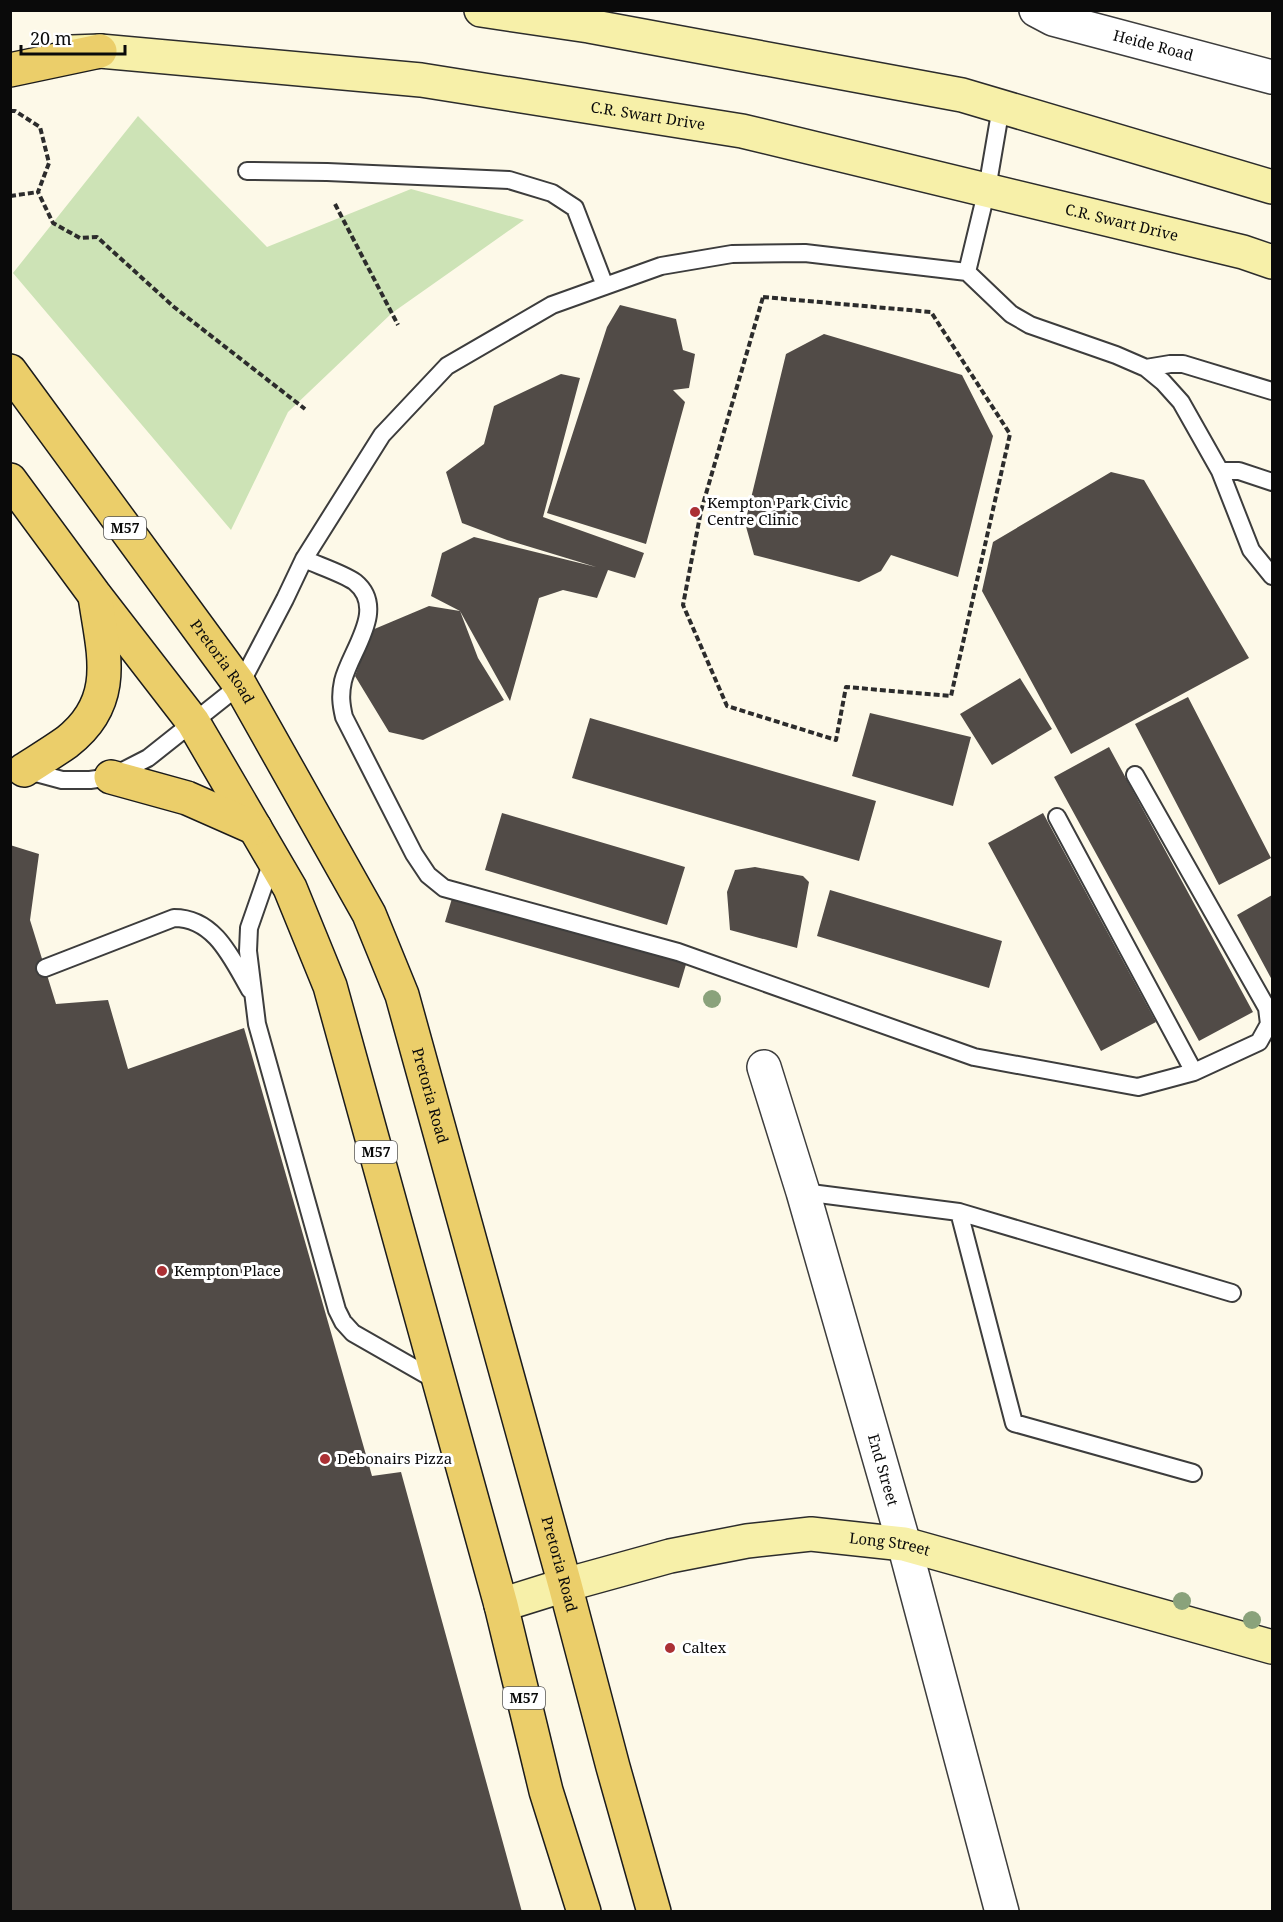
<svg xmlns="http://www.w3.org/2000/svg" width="1283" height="1922" font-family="'Noto Serif',serif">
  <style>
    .green { fill: #cde3b6 }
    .building { fill: #514b47 }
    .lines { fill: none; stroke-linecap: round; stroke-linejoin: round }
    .lane-casing { stroke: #3d3d3d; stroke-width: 20 }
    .street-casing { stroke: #3d3d3d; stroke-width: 36 }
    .secondary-casing { stroke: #2c2c2c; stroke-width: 36 }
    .primary-casing { stroke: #1b1b1b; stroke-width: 36 }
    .path { stroke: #2c2c2c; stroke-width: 4; stroke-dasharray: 6 3; stroke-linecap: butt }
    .lane { stroke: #fff; stroke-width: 16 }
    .street { stroke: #fff; stroke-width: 33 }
    .secondary { stroke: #f7f0a9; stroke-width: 33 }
    .primary { stroke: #ebce6a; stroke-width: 33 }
    .tree { fill: #8aa27b }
    .poi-dot { fill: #ab3034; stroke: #fff; stroke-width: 2 }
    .labels { text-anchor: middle; stroke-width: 6; stroke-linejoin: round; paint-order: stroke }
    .shield { fill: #fff; stroke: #545454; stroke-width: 1.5 }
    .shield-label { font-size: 14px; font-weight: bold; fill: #0a0a0a }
    .street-label { font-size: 15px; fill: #0a0a0a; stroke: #fff }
    .poi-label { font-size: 15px; fill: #0a0a0a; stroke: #fff; text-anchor: start }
  </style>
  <rect width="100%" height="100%" fill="#fdf9e8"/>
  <!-- green -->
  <path class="green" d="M138,116L267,247L411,189L524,220L392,313L288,412L231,530L13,273Z"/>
  <!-- building -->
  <path class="building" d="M620,305L676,319L683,350L695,354L689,388L673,390L685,402L646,544L547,513L607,327Z
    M824,334L962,375L993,436L958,577L891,555L881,571L859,582L754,555L745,523L786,354Z
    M561,374L580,378L543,517L644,553L635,578L608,570L597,598L563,590L539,598L510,701L460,611L478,658L504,700L423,740L389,732L355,676L372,630L429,606L460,611L431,596L442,553L474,537L596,567L507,540L462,523L446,472L484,444L494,406Z
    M1111,472L1144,480L1249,658L1071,754L982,591L993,542Z
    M1020,678L1052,729L992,765L960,714Z
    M1188,697L1271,858L1219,885L1135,724Z
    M870,713L971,737L953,806L852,776Z
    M590,718L876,801L859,861L572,778Z
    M1109,747L1253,1012L1199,1041L1054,777Z
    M502,813L685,867L667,925L485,870Z
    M1043,813L1156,1022L1101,1051L988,843Z
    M10,845L39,854L30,920L56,1004L108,1000L128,1069L244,1028L372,1476L401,1472L522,1912H10Z
    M755,867L803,876L809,882L797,948L730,930L727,892L735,870Z
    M830,890L1002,941L989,988L817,936Z
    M453,895L687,961L679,988L445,922Z
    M1272,895V980L1237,915Z"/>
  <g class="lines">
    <defs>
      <path id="lane" d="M247,171L327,172L509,180L552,193L575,208L605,286
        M967,272L987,189L1001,107
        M1146,368L1170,364H1183L1272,391
        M1220,471H1239L1272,482
        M304,559C317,565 344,574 355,582C388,609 350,651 343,681C340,695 341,704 344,717L414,854L428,875L444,888L678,952L974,1057L1138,1087L1194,1072L1259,1042L1269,1024L1267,1008L1135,775
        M25,770L62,780H90L111,777L148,758L240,685L285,599L304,559L382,435L447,366L552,305L661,266L732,254L805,253L967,272L1011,314L1030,325L1116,355L1146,368L1163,382L1181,402L1220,471L1251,550L1272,576
        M1057,817L1194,1072
        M273,859L249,928L248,951L257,1024L337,1310L343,1322L353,1333L437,1381
        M45,968L174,918C215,918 232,959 250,990
        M803,1192L959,1212L1232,1293
        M959,1212L1014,1423L1193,1473"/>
      <g id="street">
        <path id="s1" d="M1036,10L1053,19L1272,77"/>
        <path id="s2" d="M764,1067L803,1192L904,1544L1002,1912"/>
      </g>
      <g id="secondary">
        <path d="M481,10L589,26L962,95L1272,187"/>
        <path id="s3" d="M72,52L100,51L421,80L742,131L1243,252L1272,262"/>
        <path id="s4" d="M501,1605L565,1585L670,1556L747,1541L811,1534L904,1544L1272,1647"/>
      </g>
      <g id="primary">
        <path d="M10,70L100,51"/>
        <path id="s5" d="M10,371L240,685L369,914L402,995L565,1585L613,1767L654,1912"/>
        <path d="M10,480L94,594L193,722L290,888L330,986L501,1605L546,1791L584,1912"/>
        <path d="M24,770C38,761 53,752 67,742C120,701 103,652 95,596"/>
        <path d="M111,777L187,798L255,828"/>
      </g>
    </defs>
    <!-- lane casing -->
    <use href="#lane" class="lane-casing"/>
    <!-- street casing -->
    <use href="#street" class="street-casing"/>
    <!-- secondary casing -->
    <use href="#secondary" class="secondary-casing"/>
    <!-- primary casing -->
    <use href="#primary" class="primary-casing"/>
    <!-- path -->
    <path class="path" d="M10,111H15L40,127L49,163L38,192L53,223L80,238L97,237L174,307L305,409
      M10,196L38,192
      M335,204L398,325
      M763,297L931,312L1010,434L951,696L846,687L836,740L727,706L683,605L701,511Z"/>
    <!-- lane -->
    <use href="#lane" class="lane"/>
    <!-- street -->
    <use href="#street" class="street"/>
    <!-- secondary -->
    <use href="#secondary" class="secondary"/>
    <!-- primary -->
    <use href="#primary" class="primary"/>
  </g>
  <!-- trees -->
  <g class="tree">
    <circle cx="712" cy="999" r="9"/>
    <circle cx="1182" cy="1601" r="9"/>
    <circle cx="1252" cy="1620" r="9"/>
  </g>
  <!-- markers -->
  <g class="poi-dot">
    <circle cx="695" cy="512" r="6"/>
    <circle cx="162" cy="1271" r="6"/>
    <circle cx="325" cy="1459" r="6"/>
    <circle cx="670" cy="1648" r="6"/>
  </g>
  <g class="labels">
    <!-- shield labels -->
    <g class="shield">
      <rect x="104" y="517" width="42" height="22" rx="4.5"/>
      <rect x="355" y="1141" width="42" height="22" rx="4.5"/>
      <rect x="503" y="1687" width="42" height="22" rx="4.5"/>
    </g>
    <g class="shield-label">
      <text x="125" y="533">M57</text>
      <text x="376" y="1157">M57</text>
      <text x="524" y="1703">M57</text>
    </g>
    <!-- street labels -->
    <g class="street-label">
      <text dy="5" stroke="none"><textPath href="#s1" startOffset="123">Heide Road</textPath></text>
      <text dy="5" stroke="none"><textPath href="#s3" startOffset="580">C.R. Swart Drive</textPath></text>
      <text dy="5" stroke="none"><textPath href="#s3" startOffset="1066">C.R. Swart Drive</textPath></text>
      <text dy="5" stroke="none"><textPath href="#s5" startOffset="360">Pretoria Road</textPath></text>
      <text dy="5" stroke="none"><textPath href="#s5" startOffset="844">Pretoria Road</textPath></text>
      <text dy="5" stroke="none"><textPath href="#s2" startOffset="420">End Street</textPath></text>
      <text dy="5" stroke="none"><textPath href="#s4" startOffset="398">Long Street</textPath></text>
      <text dy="5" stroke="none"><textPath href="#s5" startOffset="1330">Pretoria Road</textPath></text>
    </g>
    <!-- poi labels -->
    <g class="poi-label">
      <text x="707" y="508">Kempton Park Civic<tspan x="707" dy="17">Centre Clinic</tspan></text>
      <text x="174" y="1276">Kempton Place</text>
      <text x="337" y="1464">Debonairs Pizza</text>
      <text x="682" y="1653">Caltex</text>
    </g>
  </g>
  <!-- border -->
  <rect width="1283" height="1922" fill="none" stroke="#0a0a0a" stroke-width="24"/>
  <!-- scale -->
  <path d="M21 45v9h104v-9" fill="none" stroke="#0a0a0a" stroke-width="3"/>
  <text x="30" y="45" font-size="18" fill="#0a0a0a" stroke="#ffffff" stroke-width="4.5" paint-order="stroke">20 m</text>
</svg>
